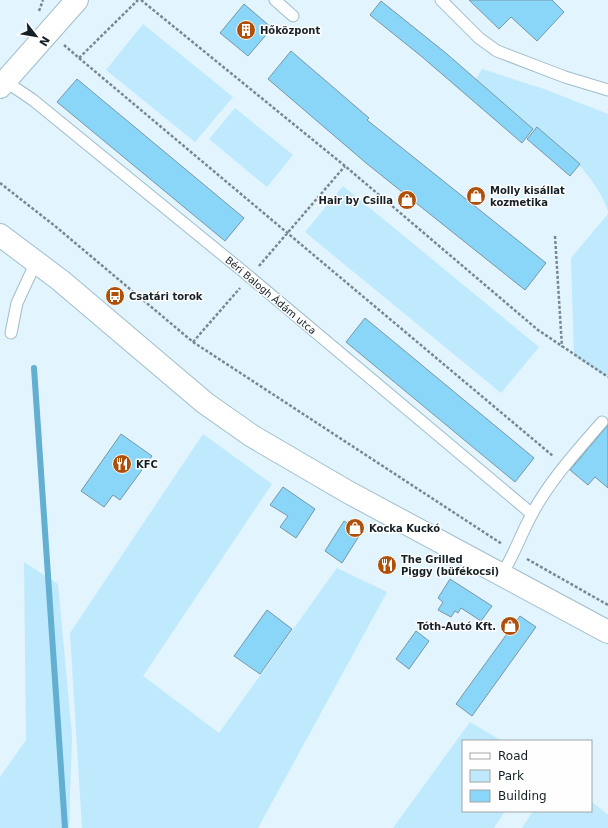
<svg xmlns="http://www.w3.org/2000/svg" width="608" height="828" font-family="'DejaVu Sans',sans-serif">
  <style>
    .green { fill: #bfe9fd }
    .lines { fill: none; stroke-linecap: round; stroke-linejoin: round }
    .stream { stroke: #62afd1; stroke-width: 6 }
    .building { fill: #89d6f9; stroke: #7996a4 }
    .service-casing { stroke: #9fbdcb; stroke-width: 13 }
    .minor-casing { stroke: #9fbdcb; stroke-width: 24 }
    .tertiary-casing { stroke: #9fbdcb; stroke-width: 24 }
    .path { stroke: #79888f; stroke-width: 2.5; stroke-dasharray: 3 2; stroke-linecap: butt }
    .service { stroke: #fff; stroke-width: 11 }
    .minor { stroke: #fff; stroke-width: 22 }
    .tertiary { stroke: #fff; stroke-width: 22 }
    .labels { text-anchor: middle; stroke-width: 3; stroke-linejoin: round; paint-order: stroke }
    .poi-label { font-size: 10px; font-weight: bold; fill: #152026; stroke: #fefefe; text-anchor: start }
    .street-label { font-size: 10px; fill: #152026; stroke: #fefefe }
  </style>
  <rect width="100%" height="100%" fill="#e2f4fd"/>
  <!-- green -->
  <path class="green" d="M143,24L233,97L195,142L106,70Z
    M482,69L544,89L608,114V211C595,174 565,151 537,127L534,130L476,79Z
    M235,108L293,155L267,187L209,139Z
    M343,186L539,347L501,393L305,232Z
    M608,214V377L574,356L571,258Z
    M203,434L272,484L143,676L219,733L337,568L387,592L258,828H82L70,633Z
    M24,562L58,584L72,736L69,828H0V777L26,740Z
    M470,722L502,741H463V811H505L494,828H393Z
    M591,801L608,815V828H522L533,811H591Z"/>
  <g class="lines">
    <!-- stream -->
    <path class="stream" d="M34,368L65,828"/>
  </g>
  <!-- building -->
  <path class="building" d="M469,0H552L564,12L537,41L511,17L499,29Z
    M381,1L447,54L533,129L522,143L421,56L370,15Z
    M244,4L272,28L248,56L220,33Z
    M291,51L369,118L367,120L546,263L525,290L366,163L268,79Z
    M77,79L244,218L225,241L57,102Z
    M537,127L580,164L570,176L527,139Z
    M365,318L534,458L515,482L346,342Z
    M608,425V488L595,477L588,485L570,470Z
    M121,434L152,456L120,500L113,495L104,507L81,491Z
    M283,487L315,509L296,538L280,527L288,516L270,505Z
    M344,521L361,533L342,563L325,551Z
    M450,579L492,606L481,621L461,608L458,613L455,611L451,617L438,610L443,602L438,598Z
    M267,610L292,629L260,674L234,656Z
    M520,616L536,627L472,716L456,704Z
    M416,631L429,641L409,669L396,659Z"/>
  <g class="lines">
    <defs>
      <path id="service" d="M275,0L293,16
        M441,0L479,38L497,51L565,77L608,90
        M5,81L33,100L245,273L532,514
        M11,333L17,303L36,262
        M502,574C514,555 521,534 532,514C550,480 577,451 602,422"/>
      <path id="minor" d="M0,87L77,0"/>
      <path id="tertiary" d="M0,235L60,280L205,403L252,436L348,492L608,632"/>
    </defs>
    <!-- service casing -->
    <use href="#service" class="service-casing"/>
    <!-- minor casing -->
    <use href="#minor" class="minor-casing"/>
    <!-- tertiary casing -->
    <use href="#tertiary" class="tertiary-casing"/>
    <!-- path -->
    <path class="path" d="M141,0L345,166L538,330L608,377
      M39,11L43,0
      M64,45L79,58L138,0
      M79,58L553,456
      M0,183L55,226L193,342L502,544
      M555,236L562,347
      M259,266L345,166
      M193,342L240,288
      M527,559L608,605"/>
    <!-- service -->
    <use href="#service" class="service"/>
    <!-- minor -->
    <use href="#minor" class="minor"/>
    <!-- tertiary -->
    <use href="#tertiary" class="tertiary"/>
  </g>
  <!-- icons -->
  <defs>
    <symbol id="building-disc" viewBox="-11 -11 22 22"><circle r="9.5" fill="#b05008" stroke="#fefefe"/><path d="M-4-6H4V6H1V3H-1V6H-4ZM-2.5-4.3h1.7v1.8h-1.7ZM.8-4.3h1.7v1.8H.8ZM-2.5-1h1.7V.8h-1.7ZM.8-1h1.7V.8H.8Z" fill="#fff"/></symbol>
    <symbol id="shop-disc" viewBox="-11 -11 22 22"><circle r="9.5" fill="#b05008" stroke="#fefefe"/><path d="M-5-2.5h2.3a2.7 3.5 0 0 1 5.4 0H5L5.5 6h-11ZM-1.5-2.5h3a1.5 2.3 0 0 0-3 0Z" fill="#fff"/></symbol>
    <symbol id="bus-disc" viewBox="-11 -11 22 22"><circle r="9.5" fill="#b05008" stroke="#fefefe"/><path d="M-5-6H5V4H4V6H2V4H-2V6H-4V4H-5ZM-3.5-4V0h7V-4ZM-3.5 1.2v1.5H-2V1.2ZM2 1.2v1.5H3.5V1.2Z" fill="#fff"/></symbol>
    <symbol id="restaurant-disc" viewBox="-11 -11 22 22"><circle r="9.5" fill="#b05008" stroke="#fefefe"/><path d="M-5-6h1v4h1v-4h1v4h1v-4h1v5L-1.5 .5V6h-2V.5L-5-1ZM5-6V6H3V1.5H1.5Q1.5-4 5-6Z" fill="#fff"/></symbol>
  </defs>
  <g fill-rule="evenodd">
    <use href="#building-disc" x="235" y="19" width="22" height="22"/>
    <use href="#shop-disc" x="465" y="185" width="22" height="22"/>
    <use href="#shop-disc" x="396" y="189" width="22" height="22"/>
    <use href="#bus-disc" x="104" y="285" width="22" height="22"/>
    <use href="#restaurant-disc" x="111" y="453" width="22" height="22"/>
    <use href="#shop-disc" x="344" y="517" width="22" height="22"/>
    <use href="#restaurant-disc" x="376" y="554" width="22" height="22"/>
    <use href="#shop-disc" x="499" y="615" width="22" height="22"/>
  </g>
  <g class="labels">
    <!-- poi labels -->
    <g class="poi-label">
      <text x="260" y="34">Hőközpont</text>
      <text x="490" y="194">Molly kisállat<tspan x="490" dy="12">kozmetika</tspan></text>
      <text x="393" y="204" text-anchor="end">Hair by Csilla</text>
      <text x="129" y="300">Csatári torok</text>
      <text x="136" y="468">KFC</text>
      <text x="369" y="532">Kocka Kuckó</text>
      <text x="401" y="563">The Grilled<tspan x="401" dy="12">Piggy (büfékocsi)</tspan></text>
      <text x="496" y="630" text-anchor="end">Tóth-Autó Kft.</text>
    </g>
    <!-- street labels -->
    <g class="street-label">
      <text transform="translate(271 295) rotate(40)" y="4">Béri Balogh Ádám utca</text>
    </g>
  </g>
  <!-- legend -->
  <rect x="462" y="740" width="130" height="72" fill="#fefefe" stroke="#a1a5a8"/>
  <rect x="470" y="753" width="20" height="6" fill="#ffffff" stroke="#a1a5a8"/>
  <text x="498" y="760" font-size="12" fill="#152026">Road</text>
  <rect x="470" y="770" width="20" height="12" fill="#bfe9fd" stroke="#a1a5a8"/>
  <text x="498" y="780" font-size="12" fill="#152026">Park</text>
  <rect x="470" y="790" width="20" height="12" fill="#89d6f9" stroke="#a1a5a8"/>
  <text x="498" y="800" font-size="12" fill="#152026">Building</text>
  <!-- north arrow -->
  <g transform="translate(36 36) rotate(121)" stroke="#fefefe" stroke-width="3" paint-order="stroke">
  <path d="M0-3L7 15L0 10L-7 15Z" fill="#152026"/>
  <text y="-6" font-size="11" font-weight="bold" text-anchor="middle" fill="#152026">N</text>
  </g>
</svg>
